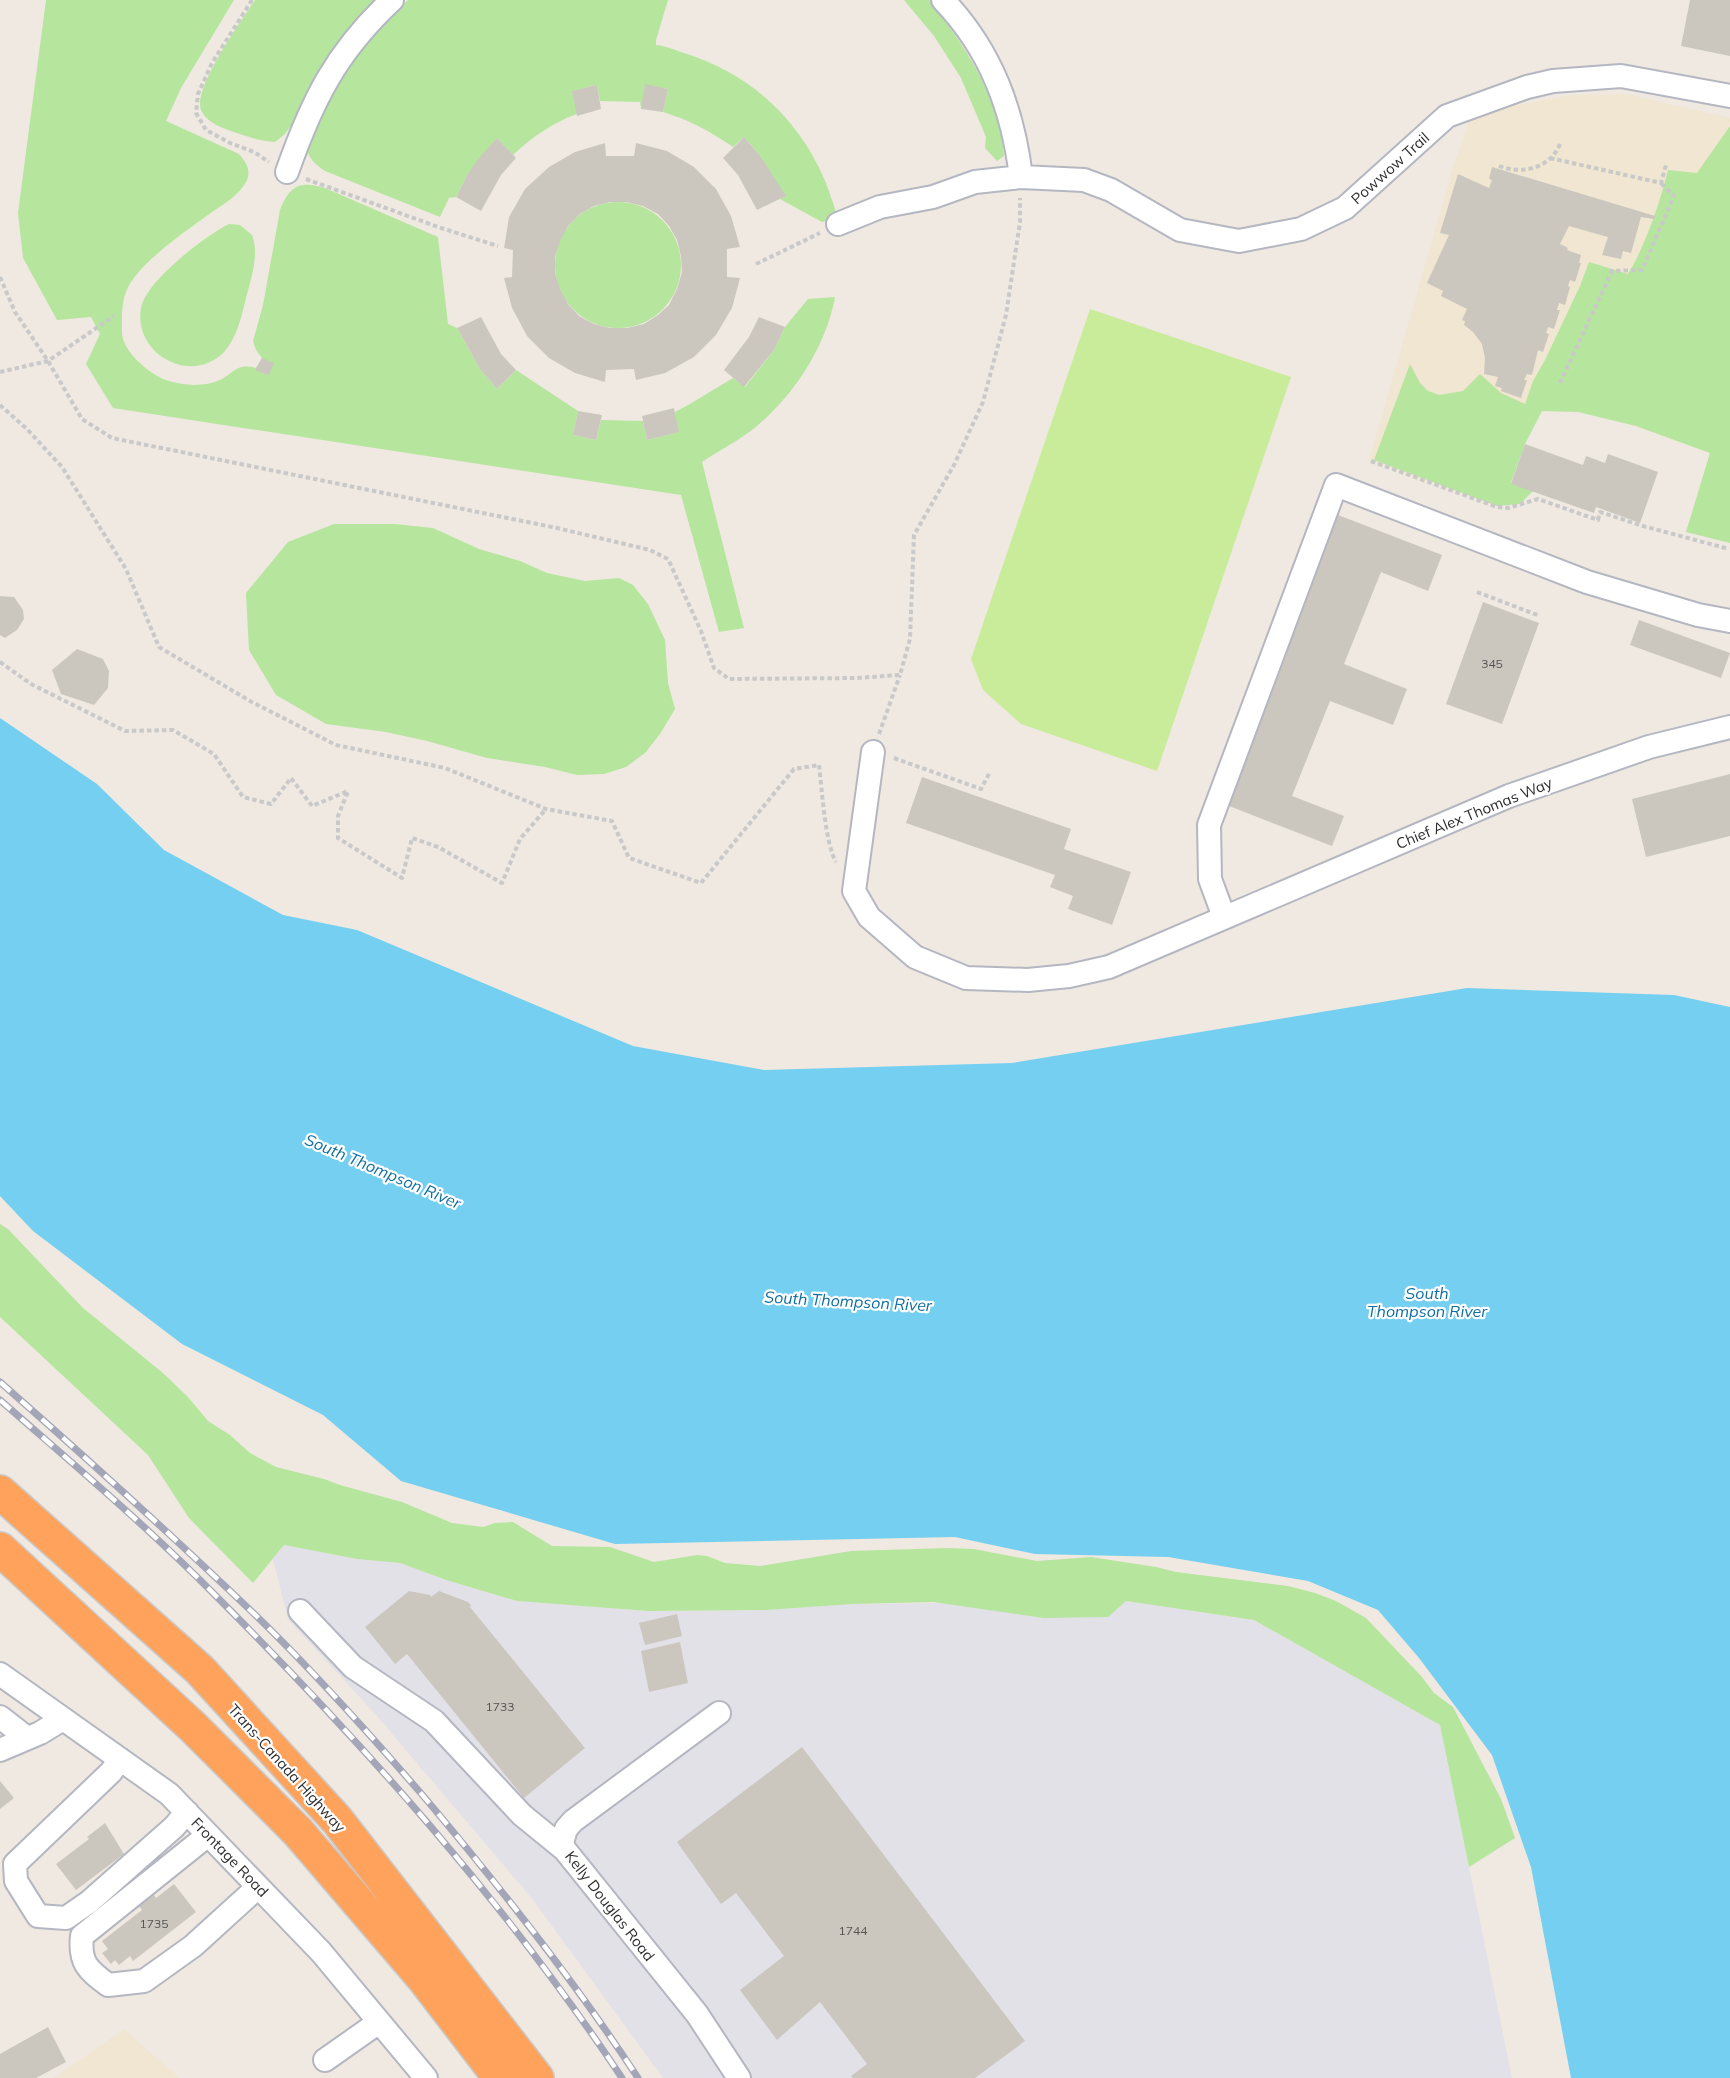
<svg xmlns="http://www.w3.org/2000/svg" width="1730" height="2078" font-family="Mulish,sans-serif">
  <rect width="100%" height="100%" fill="#efe9e1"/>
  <path fill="#e3e1e8" d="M 284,1545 L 357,1559 L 400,1563 L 446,1580 L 517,1601 L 648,1611 L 766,1610 L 853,1604 L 1126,1601 L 1254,1620 L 1440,1725 L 1512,2078 L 663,2078 L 533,1900 L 377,1716 L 288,1619 L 273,1559 Z"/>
  <path fill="#f0e6d1" d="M 1626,94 L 1730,118 L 1730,539 L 1688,525 L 1710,453 L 1553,397 L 1530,407 L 1497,506 L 1369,461 L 1453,167 L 1472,114 L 1570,95 Z
    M 124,2029 L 179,2078 L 54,2078 Z"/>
  <path fill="#b6e59e" d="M 46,0 L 234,0 L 181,88 L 166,121 L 239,154 C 246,162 252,171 246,182 C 239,195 224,204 212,212 C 189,229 135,265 126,292 C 121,305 122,319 122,332 C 122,351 149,374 166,380 C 182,386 205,387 220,380 C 236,372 236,363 256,368 L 262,358 L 256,350 L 253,341 L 263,305 L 280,210 C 289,186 300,180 325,188 L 438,237 L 448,324 L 457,328 L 480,369 L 497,389 L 516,370 L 578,411 L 573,435 L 596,440 L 601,420 L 643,421 L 647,440 L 678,432 L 675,412 L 690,404 L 733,378 L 745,387 L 774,350 L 785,327 L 808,299 L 835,297 C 826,346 795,394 757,426 C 740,440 720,450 702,462 L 744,628 L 719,632 L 681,495 L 113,408 L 86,364 L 100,334 L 91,317 L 57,320 L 23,258 L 18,213 Z
    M 255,0 L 382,0 L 285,134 L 275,142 C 259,141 246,136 231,131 C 220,127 206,122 201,110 C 193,88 242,20 255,0 Z
    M 408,0 L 668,0 L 656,40 L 656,45 C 667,46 677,51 687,54 C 752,75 800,120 826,183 C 830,195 835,206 837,218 L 822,222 L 780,199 L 785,196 L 761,157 L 744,137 L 733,147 C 710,131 689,120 663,112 L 668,89 L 646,85 L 641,109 L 640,102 L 600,101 L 597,85 L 573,91 L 577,114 C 552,123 532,137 513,155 L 497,138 L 467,175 L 456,197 L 449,198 L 440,217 L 325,171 C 316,165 307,158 307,146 C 306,139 312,131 315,125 C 336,76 369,36 408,0 Z
    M 904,0 L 929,0 C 965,46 999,96 1004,156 L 997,161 L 985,148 L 986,137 L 961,78 L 934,36 Z
    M 1730,126 L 1730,543 L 1686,532 L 1710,453 L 1636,426 L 1578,412 L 1542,411 L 1525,444 L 1511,483 L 1533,491 L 1520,504 L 1497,506 L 1374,460 L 1410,364 L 1420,383 L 1428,391 L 1439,395 L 1463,391 L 1480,374 L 1501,393 L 1525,404 L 1533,381 L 1545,360 L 1580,286 L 1589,262 L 1628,274 C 1644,249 1661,200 1668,170 L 1697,173 Z
    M555 265a63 63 0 1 1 126 0a63 63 0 1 1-126 0Z
    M 229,224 L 240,225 L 252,235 C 260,255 250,282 245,302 C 241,319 236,339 224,352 C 191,386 133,354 141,308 C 146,281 205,236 229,224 Z
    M 334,524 L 395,524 L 433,528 L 479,549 L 520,561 L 547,573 L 585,581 L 619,578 L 633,585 L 648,604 L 665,640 L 668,683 L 675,709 L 660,734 L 645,753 L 626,767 L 604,774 L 577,775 L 545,767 L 487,758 L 427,741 L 386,732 L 326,724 L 276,695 L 249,650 L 246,593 L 288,542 Z
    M 0,1224 L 8,1229 L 83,1308 L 163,1373 L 188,1397 L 208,1421 L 230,1435 L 250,1453 L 276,1467 L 324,1479 L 340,1485 L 402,1502 L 452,1523 L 483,1527 L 495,1523 L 513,1522 L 552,1546 L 610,1547 L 654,1562 L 697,1555 L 707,1556 L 725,1563 L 760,1566 L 851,1551 L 948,1548 L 974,1549 L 1037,1561 L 1091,1557 L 1156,1567 L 1176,1572 L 1288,1586 L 1315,1593 L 1336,1601 L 1366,1618 L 1422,1677 L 1434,1693 L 1453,1707 L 1501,1799 L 1515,1838 L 1469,1867 L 1440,1725 L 1254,1620 L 1126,1601 L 1108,1617 L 1044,1618 L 933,1602 L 853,1604 L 766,1610 L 648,1611 L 517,1601 L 446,1580 L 400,1563 L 357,1559 L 284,1545 L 253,1583 L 189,1518 L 148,1455 L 0,1317 Z"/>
  <path fill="#c9ec9a" d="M 1090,309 L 1291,377 L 1157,771 L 1021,724 L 983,690 L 971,659 Z"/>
  <path fill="#75cff0" d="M 0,718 L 97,784 L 164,850 L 283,915 L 357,930 L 633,1046 L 764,1070 L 1012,1063 L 1467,988 L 1674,995 L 1730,1007 L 1730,2078 L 1571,2078 L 1531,1867 L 1492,1755 L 1419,1658 L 1378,1610 L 1308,1581 L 1168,1557 L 1035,1554 L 955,1537 L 615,1544 L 401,1481 L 323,1415 L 182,1344 L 33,1231 L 0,1196 Z"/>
  <path fill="#cbc7bf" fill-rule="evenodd" d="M 1690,0 L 1730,0 L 1730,56 L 1681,46 Z
    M 645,84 L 668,89 L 663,112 L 641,109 Z
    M 597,85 L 601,109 L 577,116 L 572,91 Z
    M 744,137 L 761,157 L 786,196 L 757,210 L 738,175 L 723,158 Z
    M 497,138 L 516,158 L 501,175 L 481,211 L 456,197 L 467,175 L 480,157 Z
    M 605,143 L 606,156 L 634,156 L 636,143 L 667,151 L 694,167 L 716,189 L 731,216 L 740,247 L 727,249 L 727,277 L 740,278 L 732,308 L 716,335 L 694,357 L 665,373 L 636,380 L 634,369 L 606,370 L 605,382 L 575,373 L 549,358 L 527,336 L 512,308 L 504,278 L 512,277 L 513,250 L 504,248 L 509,217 L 525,189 L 549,167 L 575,152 ZM 610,202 L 626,202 L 643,206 L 658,214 L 669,226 L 677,240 L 681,256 L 682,272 L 677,289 L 669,305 L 658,315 L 644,324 L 627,328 L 610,328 L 594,324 L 579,316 L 568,304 L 560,289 L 555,273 L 555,257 L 560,241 L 568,226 L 580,214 L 594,206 Z
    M 1492,167 L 1655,216 L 1654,219 L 1641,217 L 1631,253 L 1623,251 L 1621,259 L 1602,255 L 1608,237 L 1569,226 L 1560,244 L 1568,248 L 1567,250 L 1581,255 L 1579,263 L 1581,263 L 1575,282 L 1570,280 L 1568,286 L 1570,287 L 1565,305 L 1559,303 L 1557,310 L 1560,310 L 1554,329 L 1548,327 L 1546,333 L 1549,334 L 1543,352 L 1538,350 L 1532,375 L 1527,374 L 1524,380 L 1527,380 L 1521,398 L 1501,391 L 1502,388 L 1495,386 L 1498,377 L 1484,374 L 1485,358 L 1482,344 L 1473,332 L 1464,325 L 1465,321 L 1462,320 L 1467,309 L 1441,296 L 1443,291 L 1427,283 L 1449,235 L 1440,233 L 1458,174 L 1489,188 L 1492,180 L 1489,179 Z
    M 481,317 L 501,354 L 516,370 L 497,389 L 480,369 L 457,328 Z
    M 759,317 L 785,327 L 774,350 L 744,387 L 724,370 L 749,337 Z
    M 262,358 L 274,363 L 269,375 L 255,370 Z
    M 674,408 L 679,432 L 647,440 L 642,416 Z
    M 578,411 L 602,415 L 596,440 L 573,435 Z
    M 1525,444 L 1583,465 L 1586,456 L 1605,463 L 1608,454 L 1658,472 L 1640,523 L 1596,507 L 1594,513 L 1511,484 Z
    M 1338,515 L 1442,555 L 1428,591 L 1381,572 L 1344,664 L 1407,689 L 1393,725 L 1330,701 L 1292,796 L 1344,816 L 1332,846 L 1224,804 Z
    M 0,596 L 14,597 L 23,610 L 24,619 L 17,630 L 5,638 L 0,635 Z
    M 1483,602 L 1539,623 L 1502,724 L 1446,704 Z
    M 1639,620 L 1730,653 L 1721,678 L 1630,645 Z
    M 77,649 L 103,659 L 109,671 L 108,688 L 94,705 L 61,694 L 52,670 Z
    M 1730,774 L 1730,836 L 1646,857 L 1632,799 Z
    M 922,777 L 1071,829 L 1064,849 L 1131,872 L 1112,925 L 1068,909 L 1073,896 L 1050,887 L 1055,875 L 906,823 Z
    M 409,1591 L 430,1595 L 431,1597 L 439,1591 L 468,1602 L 471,1605 L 470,1607 L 585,1748 L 524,1798 L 407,1654 L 395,1664 L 365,1627 Z
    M 677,1614 L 682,1636 L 645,1645 L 639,1623 Z
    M 680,1642 L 688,1683 L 649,1692 L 641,1651 Z
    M 802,1747 L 1025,2041 L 975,2078 L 853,2078 L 851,2076 L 867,2064 L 820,2002 L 777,2040 L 740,1990 L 784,1956 L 736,1893 L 721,1904 L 677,1842 Z
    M 0,1781 L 14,1798 L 0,1809 Z
    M 105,1823 L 124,1854 L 76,1890 L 56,1864 L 89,1839 L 87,1837 Z
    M 174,1884 L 196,1912 L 133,1961 L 130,1956 L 119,1965 L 115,1960 L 111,1964 L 102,1953 L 108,1949 L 102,1941 L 142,1910 L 139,1906 L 154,1895 L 156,1898 Z
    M 48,2027 L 66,2062 L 36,2078 L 0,2078 L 0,2054 Z"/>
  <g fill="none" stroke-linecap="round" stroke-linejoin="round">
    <defs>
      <path id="minor" d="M 943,0 C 991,50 1013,110 1021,177
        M 287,172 C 312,101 336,52 392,0
        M 838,224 L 880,207 L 933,197 L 975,182 L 1021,177 L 1084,180 L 1111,190 L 1180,230 L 1239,241 L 1301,229 L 1345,208 L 1447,116 L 1527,87 L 1553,81 L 1621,76 L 1730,96
        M 873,752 L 854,891 L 869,917 L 915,957 L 966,978 L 1028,980 L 1069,976 L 1109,967 L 1509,796 L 1649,747 L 1730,727
        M 1224,917 L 1210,879 L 1209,825 L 1336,485 L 1587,582 L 1698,615 L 1730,621
        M 300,1611 L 353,1667 L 434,1721 L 522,1815 L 565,1850
        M 0,1674 L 169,1794 L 321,1952 L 426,2078
        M 719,1713 L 573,1821 L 566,1829 L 562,1843 L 565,1850 L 697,2014 L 739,2078
        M 0,1717 L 27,1738
        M 0,1750 L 40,1733 L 63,1719
        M 120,1759 L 111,1772 L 15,1864 L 16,1881 L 38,1916 L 66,1918 L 89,1902 L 174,1827 L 187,1812
        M 208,1835 L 82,1936 C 79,1963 88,1970 108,1985 L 144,1981 L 193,1946 L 258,1887
        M 325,2060 L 379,2022"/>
      <path id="highway" d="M 0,1492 L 200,1670 L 337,1820 L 537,2078
        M 0,1549 L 193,1727 L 298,1832 L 424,1979 L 500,2078"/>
    </defs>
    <use href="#minor" stroke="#b4b7c1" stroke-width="26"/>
    <use href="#highway" stroke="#c9c9c9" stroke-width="36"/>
    <path stroke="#c9c9c9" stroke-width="4" stroke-dasharray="4.5 3" stroke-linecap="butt" d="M 252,0 L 212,63 L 198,94 L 196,113 L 206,130 L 230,143 L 254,152 L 269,162
      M 1550,158 L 1661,183 L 1666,165
      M 1499,166 C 1523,175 1550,168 1560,144
      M 306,179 L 441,228 L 498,246
      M 756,264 L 820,233
      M 0,277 L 15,312 L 48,361 L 82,419 L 112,438 L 557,528 L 650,550 L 668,559 L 701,631 L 714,668 L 729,679 L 856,678 L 900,675 L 910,639 L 914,535 L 954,465 L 983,402 L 1006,315 L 1020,222 L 1020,198
      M 0,372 L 48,361 L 114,316
      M 1560,383 L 1612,271 L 1642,270 L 1674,196 L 1661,183
      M 0,405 L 27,429 L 62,467 L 126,569 L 159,647 L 250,701 L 336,745 L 445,768 L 546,809 L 612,821 L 629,858 L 701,883 L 794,769 L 819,765 C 822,789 825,843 836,862
      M 1371,461 L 1497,507 L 1508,508 L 1538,499 L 1598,520 L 1600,512 L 1643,526 L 1729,549
      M 1477,592 L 1540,616
      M 0,662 L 31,684 L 125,731 L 173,730 L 214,754 L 243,797 L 271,804 L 291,778 L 312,806 L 348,791 L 338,816 L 338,838 L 402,878 L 412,838 L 438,847 L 502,883 L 520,839 L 546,809
      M 879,734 L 900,675
      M 894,758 L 981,789 L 990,772"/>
    <use href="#minor" stroke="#fff" stroke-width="22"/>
    <use href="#highway" stroke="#ffa35c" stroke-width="33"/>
    <defs>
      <path id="rail" d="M 0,1382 C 83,1455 166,1530 246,1606 C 309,1666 368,1732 425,1798 C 500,1887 574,1980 638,2078
        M 0,1400 C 73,1464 148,1527 216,1596 C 365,1745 505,1902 622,2078"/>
    </defs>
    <use href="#rail" stroke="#a3a6b8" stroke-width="7"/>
    <use href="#rail" stroke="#fff" stroke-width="4.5" stroke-dasharray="14" stroke-linecap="butt"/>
  </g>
  <g text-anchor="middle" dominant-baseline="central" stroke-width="4.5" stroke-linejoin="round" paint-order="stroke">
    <g font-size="12" fill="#555452">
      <text x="1492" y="663">345</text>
      <text x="500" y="1706">1733</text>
      <text x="154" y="1923">1735</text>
      <text x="853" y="1930">1744</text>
    </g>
    <g font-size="15" fill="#2e2e2e" stroke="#fff">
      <text transform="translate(1390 168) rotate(-42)">Powwow Trail</text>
      <text transform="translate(1474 813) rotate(-22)">Chief Alex Thomas Way</text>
      <text transform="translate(287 1768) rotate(48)">Trans-Canada Highway</text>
      <text transform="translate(230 1857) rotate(46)">Frontage Road</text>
      <text transform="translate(610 1906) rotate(52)">Kelly Douglas Road</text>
    </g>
    <g font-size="16" font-style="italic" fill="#0d6fa3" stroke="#fff">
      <text transform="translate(383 1171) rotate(23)">South Thompson River</text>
      <text x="1427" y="1293">South<tspan x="1427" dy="18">Thompson River</tspan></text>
      <text transform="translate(848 1301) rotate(3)">South Thompson River</text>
    </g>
  </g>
</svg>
